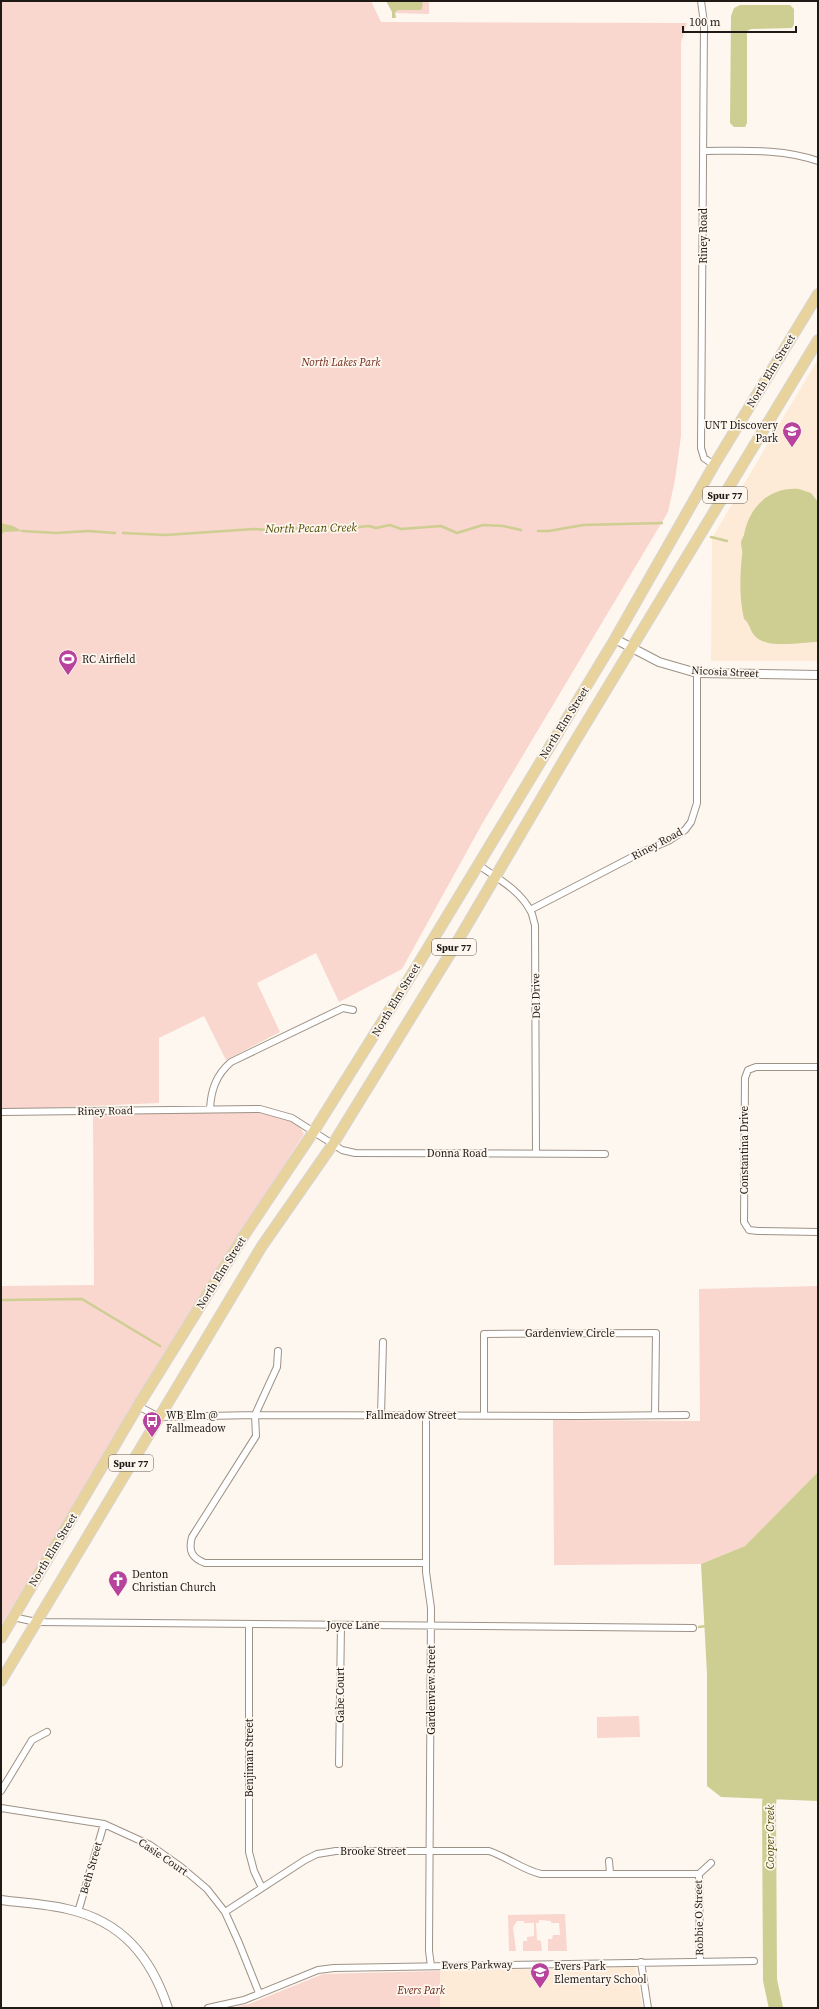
<svg xmlns="http://www.w3.org/2000/svg" width="819" height="2009" font-family="'Source Serif 4',serif">
  <rect width="100%" height="100%" fill="#fef7ef"/>
  <path fill="#fdebd7" d="M 818,359 L 818,661 L 711,661 L 712,538 Z
    M 635,1967 L 643,2008 L 440,2008 L 440,1971 Z"/>
  <path fill="#f9d6ce" d="M 1,1 L 371,1 L 381,22 L 687,23 L 681,42 L 681,436 L 675,480 L 668,512 L 482,824 L 402,969 L 339,1002 L 316,953 L 257,983 L 280,1032 L 226,1060 L 204,1016 L 159,1038 L 159,1103 L 1,1110 Z
    M 423,1 L 429,1 L 429,14 L 394,13 L 399,10 L 418,10 L 423,4 Z
    M 253,1112 C 271,1114 296,1115 304,1134 L 212,1278 L 1,1626 L 1,1286 L 94,1285 L 93,1114 Z
    M 818,1286 L 818,1472 L 745,1546 L 701,1564 L 554,1565 L 553,1420 L 700,1421 L 699,1289 Z
    M 639,1716 L 640,1737 L 597,1738 L 597,1717 Z
    M 565,1914 L 567,1951 L 548,1951 L 548,1939 L 552,1939 L 553,1935 L 560,1935 L 559,1923 L 551,1923 L 551,1921 L 539,1920 L 539,1923 L 536,1923 L 537,1940 L 541,1941 L 542,1951 L 523,1951 L 523,1941 L 527,1941 L 527,1937 L 534,1936 L 534,1923 L 524,1923 L 524,1921 L 517,1921 L 513,1927 L 516,1951 L 509,1951 L 508,1915 Z
    M 440,1971 L 440,2008 L 231,2008 L 249,2004 L 323,1974 Z"/>
  <path fill="#cecd92" d="M 386,1 L 423,1 L 422,9 L 420,10 L 399,10 L 395,12 L 396,18 L 392,18 L 392,12 Z
    M 740,5 L 790,5 L 794,9 L 794,24 L 792,28 L 751,29 L 747,31 L 747,123 L 745,127 L 734,127 L 730,123 L 731,16 L 734,8 Z
    M 799,489 L 811,493 L 818,502 L 818,642 C 802,642 768,649 756,637 C 750,632 750,623 744,619 C 739,597 740,577 742,555 C 743,551 741,547 741,543 C 741,541 743,537 744,535 C 749,507 769,487 799,489 Z
    M 1,523 L 13,526 L 22,531 L 4,532 L 1,535 Z
    M 818,1472 L 818,1801 L 721,1797 L 707,1786 L 707,1674 L 701,1564 L 745,1546 Z"/>
  <g fill="none" stroke-linecap="round" stroke-linejoin="round">
    <path stroke="#cecd92" stroke-width="2.5" d="M 22,531 L 56,533 L 88,531 L 115,533
      M 538,531 L 549,531 L 583,525 L 662,523
      M 123,533 L 166,535 L 254,529 L 283,531 L 299,528 L 341,526 L 347,528 L 369,526 L 376,528 L 390,525 L 401,529 L 441,526 L 457,533 L 483,525 L 503,526 L 521,530
      M 711,537 L 727,541
      M 2,1300 L 82,1299 L 160,1346
      M 699,1627 L 706,1626"/>
    <path stroke="#cecd92" stroke-width="14" d="M 771,1782 L 769,1805 L 770,1980 L 776,2008"/>
    <defs>
      <path id="minor" d="M 701,1 L 704,23 L 701,448 L 704,458 L 714,465
        M 703,151 C 742,151 781,148 818,161
        M 477,864 C 495,877 519,889 530,910 C 533,914 533,920 535,925 L 536,1153
        M 530,910 L 636,855 L 670,840 L 685,830 L 691,822 L 697,803 L 697,673
        M 818,1067 L 756,1067 L 748,1070 L 745,1078 L 744,1222 L 749,1230 L 758,1231 L 818,1232
        M 210,1109 C 211,1090 216,1075 231,1062 L 343,1008 L 353,1010
        M 1,1112 L 260,1109 L 292,1118 L 342,1150 L 355,1153 L 605,1154
        M 278,1351 L 277,1367 L 255,1415 L 256,1436 L 192,1537 C 188,1551 192,1558 205,1563 L 426,1563
        M 138,1406 L 159,1417 L 255,1415 L 582,1416 L 686,1415
        M 381,1415 L 383,1342
        M 426,1415 L 426,1572 L 431,1608 L 429,1951 L 431,1966
        M 484,1415 L 484,1334 L 656,1333 L 655,1415
        M 13,1617 L 36,1622 L 693,1628
        M 249,1625 L 249,1852 L 254,1871 L 262,1888
        M 339,1764 L 341,1625
        M 1,1791 L 32,1740 L 47,1732
        M 1,1808 L 104,1824 L 150,1845 L 181,1867 L 207,1889 L 225,1912 L 239,1943 L 259,1993
        M 609,1861 L 610,1873
        M 699,1874 L 700,1962
        M 78,1912 L 104,1824
        M 225,1912 L 305,1860 L 317,1854 L 336,1851 L 489,1851 C 507,1857 523,1870 541,1874 L 699,1874 L 711,1863
        M 641,1962 L 648,2008
        M 208,2008 L 244,2000 L 318,1970 L 334,1968 L 754,1961"/>
      <path id="tertiary" d="M 615,639 L 659,662 L 697,673 L 818,675
        M 1,1900 C 23,1903 46,1904 67,1909 C 122,1921 151,1957 168,2008"/>
      <path id="primary" d="M 1,1638 L 138,1406 L 245,1234 L 314,1131 L 417,966 L 615,639 L 714,465 L 818,294
        M 1,1681 L 262,1246 L 333,1144 L 453,949 L 571,748 L 818,340"/>
    </defs>
    <use href="#minor" stroke="#9d9286" stroke-width="8"/>
    <use href="#tertiary" stroke="#9d9286" stroke-width="10"/>
    <use href="#primary" stroke="#d7d6d5" stroke-width="12"/>
    <use href="#minor" stroke="#fff" stroke-width="6"/>
    <use href="#tertiary" stroke="#fff" stroke-width="8"/>
    <use href="#primary" stroke="#e8d39c" stroke-width="10"/>
  </g>
  <defs>
    <symbol id="university-pin" viewBox="-11 -11 22 30"><path d="M0 17L-7.5 6A9.5 9.5 0 1 1 7.5 6Z" fill="#b7439c" stroke="#fef7ef"/><path d="M0-5L7-2L0 1L-7-2ZM-4 1L0 2.5L4 1V4Q0 6-4 4Z" fill="#fff"/></symbol>
    <symbol id="stadium-pin" viewBox="-11 -11 22 30"><path d="M0 17L-7.5 6A9.5 9.5 0 1 1 7.5 6Z" fill="#b7439c" stroke="#fef7ef"/><path d="M0-5a6.5 5 0 1 0 0 10a6.5 5 0 1 0 0-10ZM-3.5-1.8h7v3.6h-7Z" fill="#fff"/></symbol>
    <symbol id="bus-pin" viewBox="-11 -11 22 30"><path d="M0 17L-7.5 6A9.5 9.5 0 1 1 7.5 6Z" fill="#b7439c" stroke="#fef7ef"/><path d="M-5-6H5V4H4V6H2V4H-2V6H-4V4H-5ZM-3.5-4V0h7V-4ZM-3.5 1.2v1.5H-2V1.2ZM2 1.2v1.5H3.5V1.2Z" fill="#fff"/></symbol>
    <symbol id="church-pin" viewBox="-11 -11 22 30"><path d="M0 17L-7.5 6A9.5 9.5 0 1 1 7.5 6Z" fill="#b7439c" stroke="#fef7ef"/><path d="M-1.2-6h2.4v3.5h3.3v2.4h-3.3V6h-2.4V-.1h-3.3v-2.4h3.3Z" fill="#fff"/></symbol>
    <symbol id="school-pin" viewBox="-11 -11 22 30"><path d="M0 17L-7.5 6A9.5 9.5 0 1 1 7.5 6Z" fill="#b7439c" stroke="#fef7ef"/><path d="M0-5L7-2L0 1L-7-2ZM-4 1L0 2.5L4 1V4Q0 6-4 4Z" fill="#fff"/></symbol>
  </defs>
  <g fill-rule="evenodd">
    <use href="#university-pin" x="781" y="420" width="22" height="30"/>
    <use href="#stadium-pin" x="57" y="648" width="22" height="30"/>
    <use href="#bus-pin" x="141" y="1410" width="22" height="30"/>
    <use href="#church-pin" x="107" y="1569" width="22" height="30"/>
    <use href="#school-pin" x="529" y="1961" width="22" height="30"/>
  </g>
  <g text-anchor="middle" dominant-baseline="central" stroke-width="3.5" stroke-linejoin="round" paint-order="stroke">
    <g fill="#fef7ef" stroke="#625c57" stroke-width="1">
      <rect x="703" y="487" width="44" height="16" rx="3"/>
      <rect x="432" y="939" width="44" height="16" rx="3"/>
      <rect x="109" y="1455" width="44" height="16" rx="3"/>
    </g>
    <g font-size="10" font-weight="bold" fill="#1f1a16">
      <text x="725" y="495">Spur 77</text>
      <text x="454" y="947">Spur 77</text>
      <text x="131" y="1463">Spur 77</text>
    </g>
    <g font-size="11" fill="#1f1a16" stroke="#fef7ef">
      <text transform="translate(703 236) rotate(-90)">Riney Road</text>
      <text transform="translate(771 371) rotate(-59)">North Elm Street</text>
      <text transform="translate(725 672) rotate(3)">Nicosia Street</text>
      <text transform="translate(564 723) rotate(-58)">North Elm Street</text>
      <text transform="translate(657 844) rotate(-28)">Riney Road</text>
      <text transform="translate(536 996) rotate(-91)">Del Drive</text>
      <text transform="translate(396 1000) rotate(-59)">North Elm Street</text>
      <text transform="translate(105 1111) rotate(-1)">Riney Road</text>
      <text transform="translate(744 1150) rotate(-90)">Constantina Drive</text>
      <text x="457" y="1153">Donna Road</text>
      <text transform="translate(221 1273) rotate(-58)">North Elm Street</text>
      <text x="570" y="1333">Gardenview Circle</text>
      <text x="411" y="1415">Fallmeadow Street</text>
      <text transform="translate(53 1550) rotate(-59)">North Elm Street</text>
      <text x="353" y="1625">Joyce Lane</text>
      <text transform="translate(431 1690) rotate(-90)">Gardenview Street</text>
      <text transform="translate(340 1695) rotate(-90)">Gabe Court</text>
      <text transform="translate(249 1758) rotate(-90)">Benjiman Street</text>
      <text x="373" y="1851">Brooke Street</text>
      <text transform="translate(163 1857) rotate(34)">Casie Court</text>
      <text transform="translate(91 1868) rotate(-74)">Beth Street</text>
      <text transform="translate(699 1918) rotate(-91)">Robbie O Street</text>
      <text transform="translate(477 1965) rotate(-1)">Evers Parkway</text>
    </g>
    <g font-size="11" font-style="italic" fill="#681f10" stroke="#fef7ef">
      <text x="341" y="362">North Lakes Park</text>
      <text x="421" y="1990">Evers Park</text>
    </g>
    <g font-size="11" fill="#1f1a16" stroke="#fef7ef" text-anchor="start">
      <text x="778" y="425" text-anchor="end">UNT Discovery<tspan x="778" dy="13">Park</tspan></text>
      <text x="82" y="659">RC Airfield</text>
      <text x="166" y="1415">WB Elm @<tspan x="166" dy="13">Fallmeadow</tspan></text>
      <text x="132" y="1574">Denton<tspan x="132" dy="13">Christian Church</tspan></text>
      <text x="554" y="1966">Evers Park<tspan x="554" dy="13">Elementary School</tspan></text>
    </g>
    <g font-size="12" font-style="italic" fill="#4f4b01" stroke="#fef7ef">
      <text transform="translate(311 528) rotate(-1)">North Pecan Creek</text>
      <text transform="translate(770 1837) rotate(-90)">Cooper Creek</text>
    </g>
  </g>
  <rect width="819" height="2009" fill="none" stroke="#1f1a16" stroke-width="4"/>
  <path d="M683 26v6h113v-6" fill="none" stroke="#1f1a16" stroke-width="2"/>
  <text x="689" y="26" font-size="12" fill="#1f1a16" stroke="#fef7ef" stroke-width="3" paint-order="stroke">100 m</text>
</svg>
